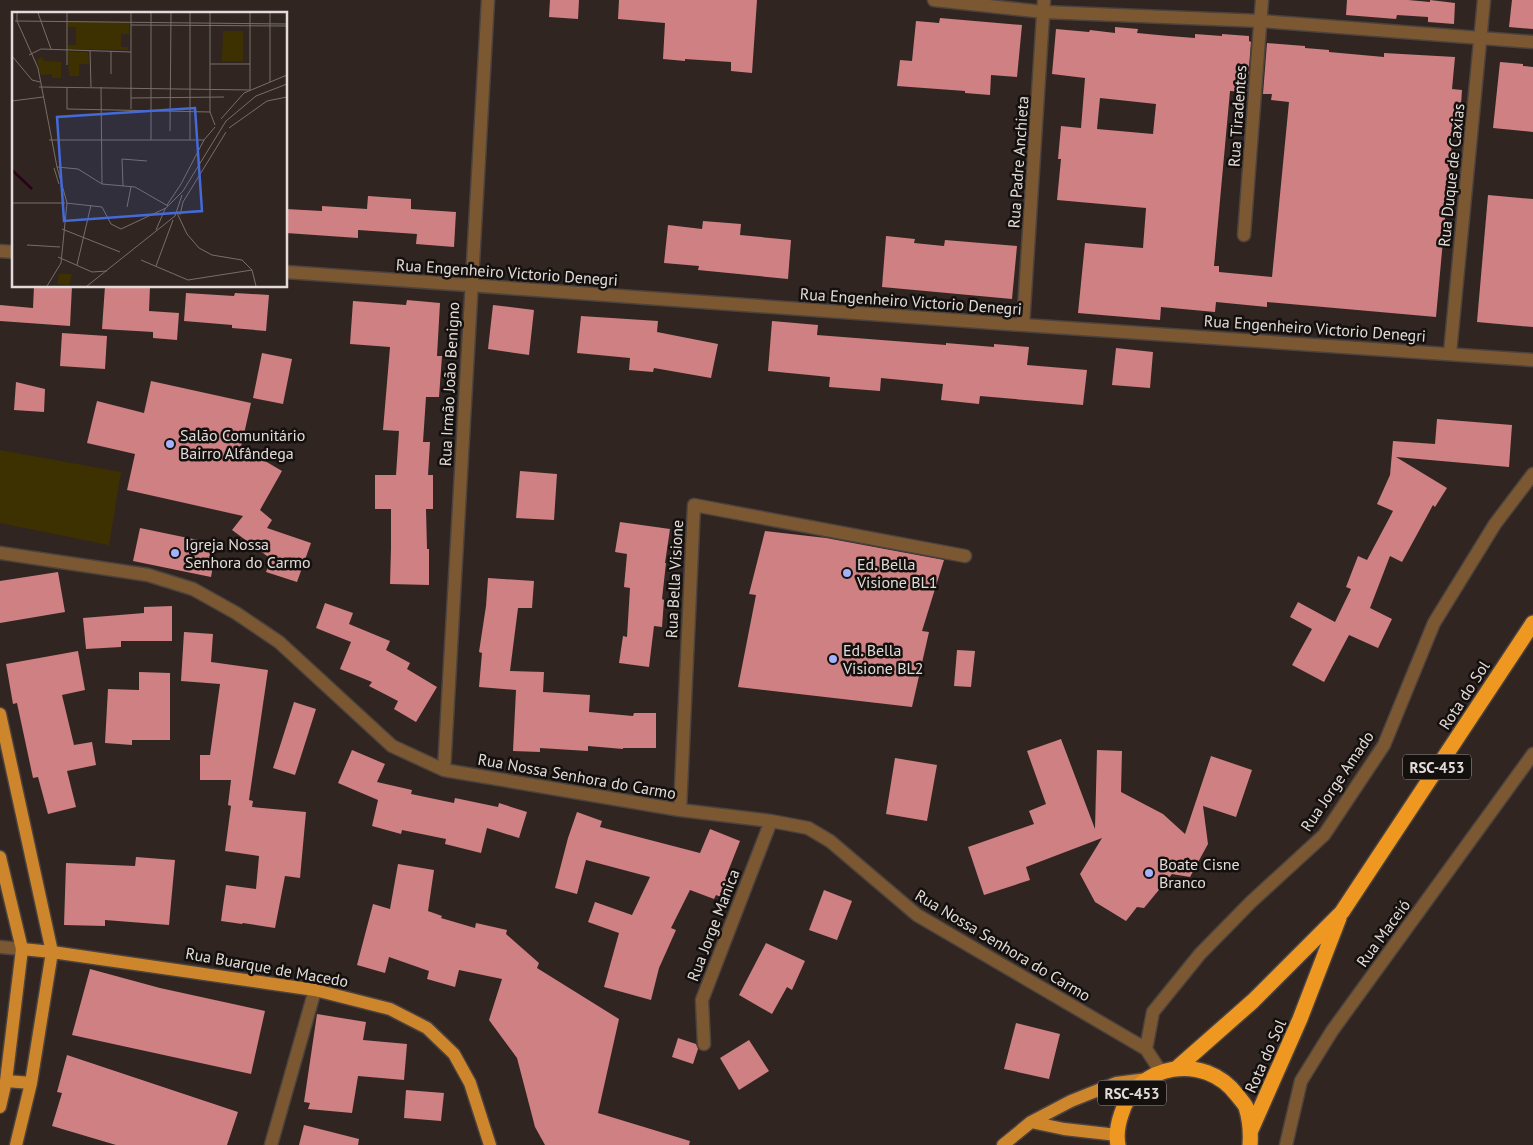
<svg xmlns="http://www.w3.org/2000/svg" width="1533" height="1145" font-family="'PT Sans',sans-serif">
  <rect width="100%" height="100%" fill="#302521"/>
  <path fill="#3e3101" d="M 0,450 L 121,472 L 109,545 L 0,523 Z"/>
  <path fill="#ce8083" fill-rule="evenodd" d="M 550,0 L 579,0 L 578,19 L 549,17 Z
    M 619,0 L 757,0 L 752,73 L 731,71 L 731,62 L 685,59 L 685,61 L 663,59 L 665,23 L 618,19 Z
    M 1347,0 L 1408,0 L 1430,2 L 1430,0 L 1455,3 L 1454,24 L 1428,22 L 1428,17 L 1397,15 L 1396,19 L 1346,15 Z
    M 1512,0 L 1533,0 L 1533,29 L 1509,27 Z
    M 940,18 L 1022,25 L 1017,77 L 991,75 L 990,95 L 965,93 L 965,91 L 897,86 L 900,60 L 912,61 L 916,21 L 939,23 Z
    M 1115,27 L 1138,29 L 1137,33 L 1169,36 L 1195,38 L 1195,34 L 1222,36 L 1222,34 L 1249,36 L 1249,41 L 1251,42 L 1247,92 L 1230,91 L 1214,266 L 1219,266 L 1219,272 L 1272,277 L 1289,102 L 1271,100 L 1272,94 L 1263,94 L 1267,43 L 1305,46 L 1305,48 L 1329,50 L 1329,52 L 1384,57 L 1384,53 L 1455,57 L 1452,89 L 1462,90 L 1460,120 L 1454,120 L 1436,317 L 1267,302 L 1267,307 L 1216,302 L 1215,312 L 1161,307 L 1160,320 L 1078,313 L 1085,243 L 1143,248 L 1146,208 L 1057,200 L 1061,159 L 1058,159 L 1061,126 L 1081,128 L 1085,78 L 1052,74 L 1056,29 L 1089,32 L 1090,30 L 1115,33 ZM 1100,98 L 1156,104 L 1153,134 L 1097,129 Z
    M 1500,62 L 1523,64 L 1523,66 L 1533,67 L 1533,132 L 1493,128 Z
    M 1488,195 L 1533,199 L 1533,327 L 1477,322 Z
    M 368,196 L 411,199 L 411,209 L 456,212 L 454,247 L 416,244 L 417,234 L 358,230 L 358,238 L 286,233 L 286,209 L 322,211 L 322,206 L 367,209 Z
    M 703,221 L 741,224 L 740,235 L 791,240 L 788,279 L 698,270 L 699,266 L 664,263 L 668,225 L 702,229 Z
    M 886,236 L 915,239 L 914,243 L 944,246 L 945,240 L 1017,246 L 1012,299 L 882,287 Z
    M 34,286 L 72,286 L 70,326 L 0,321 L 0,305 L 33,308 Z
    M 105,286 L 150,286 L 149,311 L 179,313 L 177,340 L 153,338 L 153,332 L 102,329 Z
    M 186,293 L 234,296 L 235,293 L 269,295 L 266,331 L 232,328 L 232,325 L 184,321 Z
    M 407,300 L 440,303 L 437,356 L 442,356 L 439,397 L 426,397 L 423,442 L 430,442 L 428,475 L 433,475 L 433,509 L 426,509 L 427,549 L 429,549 L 429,585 L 390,584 L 391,548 L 391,509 L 375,509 L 375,475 L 396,475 L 399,431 L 383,430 L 390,347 L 350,344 L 353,301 L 406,305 Z
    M 493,305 L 534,310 L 529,355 L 488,349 Z
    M 581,316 L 658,321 L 657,332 L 718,344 L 711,378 L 654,368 L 653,372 L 629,370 L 630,358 L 577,353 Z
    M 772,321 L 818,325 L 817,335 L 946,345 L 946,343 L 994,347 L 994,344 L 1029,347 L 1027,365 L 1087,370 L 1083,405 L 980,396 L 979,404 L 941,400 L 943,384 L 881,378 L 880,391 L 829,387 L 830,377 L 768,371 Z
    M 62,333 L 107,336 L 105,369 L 60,366 Z
    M 1116,348 L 1153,352 L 1150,388 L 1112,385 Z
    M 262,353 L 292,359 L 283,404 L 253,398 Z
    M 151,381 L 251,403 L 241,447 L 282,471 L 260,510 L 272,520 L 267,528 L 311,543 L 297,582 L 266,572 L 271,559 L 232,530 L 243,516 L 127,490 L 135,454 L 87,443 L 97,401 L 144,413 Z
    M 16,382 L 45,389 L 44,412 L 14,410 Z
    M 1437,419 L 1512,425 L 1509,467 L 1396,457 L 1447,488 L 1435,507 L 1433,505 L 1402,562 L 1390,556 L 1370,608 L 1392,619 L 1378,648 L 1349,635 L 1324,682 L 1292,665 L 1312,629 L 1290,617 L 1298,602 L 1335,622 L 1351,589 L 1346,587 L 1358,556 L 1367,560 L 1393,511 L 1377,504 L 1390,475 L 1393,441 L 1435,444 Z
    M 520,471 L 557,474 L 554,520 L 516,518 Z
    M 620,522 L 670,529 L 665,563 L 666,563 L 662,599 L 664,600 L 662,627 L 654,626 L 649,667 L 619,663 L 623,636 L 627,637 L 630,588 L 624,587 L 627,554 L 615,552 Z
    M 140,528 L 217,544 L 211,577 L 133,561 Z
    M 765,531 L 826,538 L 944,560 L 922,631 L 929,632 L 912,707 L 738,687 L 756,595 L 749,594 Z
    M 58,572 L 65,612 L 0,623 L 0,581 Z
    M 488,578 L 534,581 L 532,608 L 518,608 L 510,671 L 544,672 L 543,692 L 590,695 L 589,712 L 633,716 L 634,713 L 656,713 L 656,748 L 623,748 L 623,749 L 588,746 L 588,751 L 540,748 L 540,752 L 513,751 L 516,690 L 479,687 L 482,653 L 479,652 L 486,606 Z
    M 325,603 L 353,613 L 349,624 L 390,641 L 386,650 L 410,663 L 407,669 L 437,687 L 416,722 L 394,709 L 398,701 L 369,686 L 372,682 L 340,669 L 351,642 L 316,628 Z
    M 172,606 L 172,641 L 121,641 L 121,647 L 86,649 L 83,618 L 144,613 L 144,607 Z
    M 184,632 L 213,634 L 211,662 L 268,670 L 249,800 L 253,801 L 252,807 L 306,812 L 300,878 L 285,876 L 275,928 L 243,923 L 242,924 L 221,921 L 226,885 L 256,889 L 259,856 L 225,851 L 231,806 L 228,805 L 231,780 L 200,780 L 200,755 L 210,755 L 220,684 L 181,681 Z
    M 957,650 L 975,651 L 971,687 L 954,686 Z
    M 78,651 L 85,690 L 62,695 L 74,745 L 92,742 L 96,765 L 67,771 L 76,807 L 48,814 L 38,777 L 33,778 L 17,703 L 13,704 L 6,664 Z
    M 139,672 L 170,673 L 170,740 L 132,740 L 132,745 L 105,743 L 108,689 L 139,690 Z
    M 294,702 L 316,709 L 295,775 L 273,768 Z
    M 1061,739 L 1095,829 L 1097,750 L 1122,751 L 1121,792 L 1163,814 L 1185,834 L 1211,756 L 1252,770 L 1236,817 L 1203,806 L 1208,844 L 1190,877 L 1172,874 L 1144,908 L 1137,907 L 1126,921 L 1095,902 L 1080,874 L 1102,838 L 1026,867 L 1030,880 L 984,895 L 968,847 L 1034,824 L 1029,811 L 1046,804 L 1027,751 Z
    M 352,750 L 385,764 L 377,782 L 412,790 L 411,794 L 454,803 L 455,798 L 498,807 L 499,803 L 527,812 L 519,838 L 487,828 L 481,853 L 445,844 L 446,839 L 402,830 L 401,834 L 372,826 L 378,800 L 338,783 Z
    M 895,758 L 937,765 L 927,821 L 886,814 Z
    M 577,812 L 602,821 L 600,827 L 700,853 L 710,829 L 740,841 L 725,879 L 733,882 L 726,899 L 716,895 L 714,899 L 690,890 L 671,928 L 676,930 L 659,968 L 651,1000 L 604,987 L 619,933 L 588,922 L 595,902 L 632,915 L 650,877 L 586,860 L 577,894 L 555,888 L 568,838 Z
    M 136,857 L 175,860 L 169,925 L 105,920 L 105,926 L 64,925 L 66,863 L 135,866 Z
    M 398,864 L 434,870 L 428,911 L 442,916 L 441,918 L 475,928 L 476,923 L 507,930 L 506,934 L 539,963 L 537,968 L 619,1019 L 598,1113 L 690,1141 L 689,1145 L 545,1145 L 535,1127 L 517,1058 L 489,1020 L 502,979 L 459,970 L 455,987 L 427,979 L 429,971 L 389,957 L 385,973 L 357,965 L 373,904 L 390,909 Z
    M 824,890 L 852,901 L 837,940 L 809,930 Z
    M 766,943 L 805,961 L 792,990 L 787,987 L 772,1014 L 739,995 Z
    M 90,969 L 160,988 L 265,1011 L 251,1074 L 72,1035 Z
    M 317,1014 L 366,1022 L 363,1040 L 407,1044 L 404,1080 L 358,1076 L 352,1113 L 308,1109 L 310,1103 L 304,1102 Z
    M 1016,1023 L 1060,1034 L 1049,1079 L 1004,1069 Z
    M 678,1038 L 696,1044 L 698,1049 L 693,1064 L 672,1057 Z
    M 749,1040 L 769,1071 L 739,1090 L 720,1058 Z
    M 67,1055 L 238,1112 L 227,1145 L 116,1145 L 52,1126 L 62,1093 L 57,1092 Z
    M 406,1090 L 444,1093 L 441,1121 L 404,1118 Z
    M 304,1125 L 359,1139 L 358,1145 L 299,1145 Z"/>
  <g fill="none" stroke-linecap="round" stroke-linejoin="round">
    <defs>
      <path id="minor" d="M 934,0 L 1044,12 L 1261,21 L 1533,42
        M 1244,235 L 1262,0
        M 0,251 L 14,252
        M 286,272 L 1023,325 L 1533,360
        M 1023,325 L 1044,0
        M 1450,353 L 1484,0
        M 0,553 L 148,575 L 193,589 L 236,613 L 279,642 L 392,746 L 444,770 L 680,810 L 771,821 L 808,828 L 830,841 L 917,915 L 1146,1049 L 1161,1072
        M 444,770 L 488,0
        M 680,810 L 694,505 L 965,556
        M 0,947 L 22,949
        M 704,1044 L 702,1000 L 771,821
        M 1146,1049 L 1153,1012 L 1200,954 L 1251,902 L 1324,835 L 1384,745 L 1434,623 L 1495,524 L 1533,474
        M 271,1145 L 315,990
        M 1286,1145 L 1301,1081 L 1332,1031 L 1533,754"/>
      <path id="major" d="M 0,714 L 52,952 L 31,1083 L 16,1145
        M 0,857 L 22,949 L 6,1081 L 0,1107
        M 22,949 L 52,952 L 315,990 L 390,1009 L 427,1028 L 454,1054 L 470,1083 L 490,1145
        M 6,1081 L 31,1083
        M 1031,1122 L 1064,1129 L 1117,1135
        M 1003,1145 L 1031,1122 L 1071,1101 L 1116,1083 L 1147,1079"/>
      <path id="highway" d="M 1177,1068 L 1253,1001 L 1342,912 L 1533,623
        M 1251,1130 L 1300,1019 L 1339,918
        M 1118,1145 C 1116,1135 1118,1124 1121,1115 C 1136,1063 1205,1052 1237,1095 C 1240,1099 1244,1103 1246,1107 C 1250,1120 1251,1132 1250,1145"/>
    </defs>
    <use href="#minor" stroke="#4c423e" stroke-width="15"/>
    <use href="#major" stroke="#4c423e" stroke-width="15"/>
    <use href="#highway" stroke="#4c423e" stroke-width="18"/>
    <use href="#minor" stroke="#7b5832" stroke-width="12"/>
    <use href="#major" stroke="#ce862c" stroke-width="12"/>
    <use href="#highway" stroke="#ee9822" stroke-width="15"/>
  </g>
  <g fill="#a4b2fc" stroke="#14100e" stroke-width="2">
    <circle cx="170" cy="444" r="5"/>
    <circle cx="175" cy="553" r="5"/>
    <circle cx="847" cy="573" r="5"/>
    <circle cx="833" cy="659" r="5"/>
    <circle cx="1149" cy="873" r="5"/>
  </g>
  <g text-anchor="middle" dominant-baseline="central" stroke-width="5" stroke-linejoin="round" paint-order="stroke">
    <g fill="#14100e" stroke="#a49e9c" stroke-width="1">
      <rect x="1403" y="754.5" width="68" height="25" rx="4"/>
      <rect x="1098" y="1080.5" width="68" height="25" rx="4"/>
    </g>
    <g font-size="15" font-weight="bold" fill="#e2dbd9">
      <text x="1437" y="767">RSC-453</text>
      <text x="1132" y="1093">RSC-453</text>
    </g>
    <g font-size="16" fill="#e2dbd9" stroke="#14100e">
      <text transform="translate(1237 116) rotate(-86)">Rua Tiradentes</text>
      <text transform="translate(1018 162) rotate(-86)">Rua Padre Anchieta</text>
      <text transform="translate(1451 175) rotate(-84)">Rua Duque de Caxias</text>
      <text transform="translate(507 272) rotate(4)">Rua Engenheiro Victorio Denegri</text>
      <text transform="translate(911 301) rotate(4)">Rua Engenheiro Victorio Denegri</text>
      <text transform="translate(1315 328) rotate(4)">Rua Engenheiro Victorio Denegri</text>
      <text transform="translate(449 384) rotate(-87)">Rua Irmão João Benigno</text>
      <text transform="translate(674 579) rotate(-87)">Rua Bella Visione</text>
      <text transform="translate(1464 695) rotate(-57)">Rota do Sol</text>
      <text transform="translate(577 776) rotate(10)">Rua Nossa Senhora do Carmo</text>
      <text transform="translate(1337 781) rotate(-56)">Rua Jorge Amado</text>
      <text transform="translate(713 925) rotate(-69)">Rua Jorge Manica</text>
      <text transform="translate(1383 933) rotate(-54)">Rua Maceió</text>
      <text transform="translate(1003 945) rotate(31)">Rua Nossa Senhora do Carmo</text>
      <text transform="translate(267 967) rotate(10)">Rua Buarque de Macedo</text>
      <text transform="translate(1265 1056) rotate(-66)">Rota do Sol</text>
    </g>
    <g font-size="16" fill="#e2dbd9" stroke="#14100e" text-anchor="start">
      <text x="180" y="435">Salão Comunitário<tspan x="180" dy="18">Bairro Alfândega</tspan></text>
      <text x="185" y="544">Igreja Nossa<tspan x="185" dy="18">Senhora do Carmo</tspan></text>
      <text x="857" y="564">Ed. Bella<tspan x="857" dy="18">Visione BL1</tspan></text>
      <text x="843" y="650">Ed. Bella<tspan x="843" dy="18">Visione BL2</tspan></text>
      <text x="1159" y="864">Boate Cisne<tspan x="1159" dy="18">Branco</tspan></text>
    </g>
  </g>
  <g transform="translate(12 12)">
    <rect width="275" height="275" fill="#302521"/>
    <path d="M 56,9 L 117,10 L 117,22 L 109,22 L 109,35 L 116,35 L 116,38 L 56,37 L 56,33 L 64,33 L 64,15 L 56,15 ZM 211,19 L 231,19 L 231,49 L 210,49 ZM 56,40 L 76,40 L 77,52 L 67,52 L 67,64 L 57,64 ZM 30,45 L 32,49 L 49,50 L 49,66 L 40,66 L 40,62 L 29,63 L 25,48 ZM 47,262 L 60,262 L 57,273 L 45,272 Z" fill="#3e3101"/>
    <path fill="none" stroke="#2b0118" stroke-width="2.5" d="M 0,158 L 20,177"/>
    <path fill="none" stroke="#776e6b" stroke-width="1" d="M 5,1 L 5,9 L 26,56 L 45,155 L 55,191 L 49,251 L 35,274M 26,1 L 39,37M 55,1 L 55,53M 139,1 L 139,128M 198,1 L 198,100 L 203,113M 258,1 L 258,70M 3,9 L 275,12M 119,13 L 275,14M 78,39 L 79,75M 99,39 L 99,62M 17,43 L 29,37 L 119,40M 0,44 L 20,68 L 28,70M 198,52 L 238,52M 27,75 L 238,78 L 238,1M 55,75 L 55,97 L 198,100M 89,75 L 90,172M 119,86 L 212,85M 0,89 L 31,85M 119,97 L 119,1M 209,107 L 232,81 L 275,63M 217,116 L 255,89 L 275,85M 158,119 L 159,1M 37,128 L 192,128M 178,128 L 178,1M 45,155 L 66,157 L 90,172 L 123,175 L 156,194M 42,156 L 47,172M 111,174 L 110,147 L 135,149M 0,191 L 53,191M 54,191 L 90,195 L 99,212 L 109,217 L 154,196M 155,193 L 169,172 L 192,128 L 203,115M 115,195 L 119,175M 165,201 L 175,222 L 187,236 L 200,243 L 230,248 L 240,258 L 244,274M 168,203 L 171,190 L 214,120M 50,217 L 108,240M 144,218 L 153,197 L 171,179 L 214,109 L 244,84 L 275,72M 15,233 L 48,235M 46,245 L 80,260 L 95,259M 129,248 L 176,268 L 240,258M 65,253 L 79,193M 144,254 L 161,208M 75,274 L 163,204 L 170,183"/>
    <path fill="#446ad8" fill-opacity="0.15" stroke="#446ad8" stroke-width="2.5" d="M 183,96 L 190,199 L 52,209 L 45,105 Z"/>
    <rect width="275" height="275" fill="none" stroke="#e2dbd9" stroke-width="2.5"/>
  </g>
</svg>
